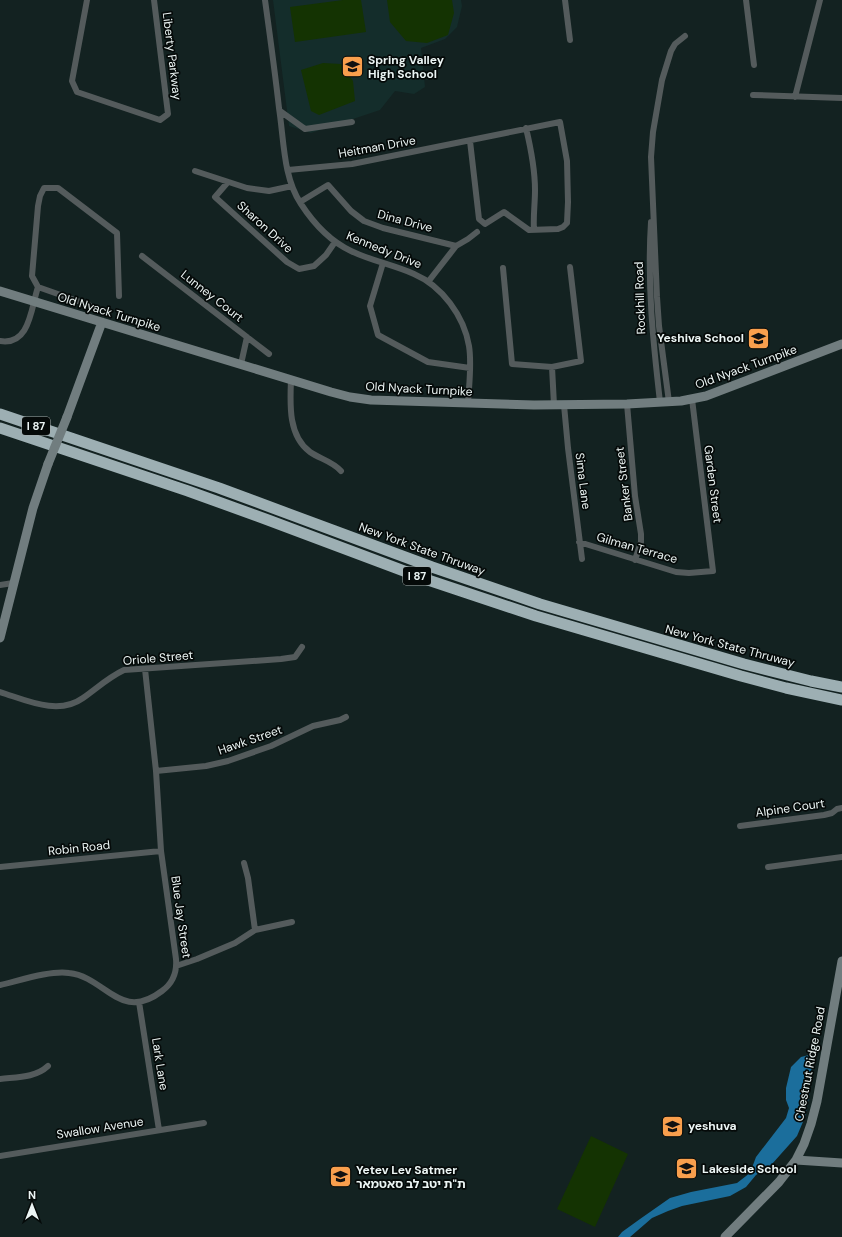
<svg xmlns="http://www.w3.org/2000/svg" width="842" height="1237" font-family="'DM Sans','Noto Sans Hebrew',sans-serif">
  <rect width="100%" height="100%" fill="#132221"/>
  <path fill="#142d2b" d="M 273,0 L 461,0 L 462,6 L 457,27 L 445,39 L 421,48 L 425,87 L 414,94 L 395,91 L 380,110 L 311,133 L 289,126 Z
    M 668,1120 L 677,1122 L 675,1134 L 666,1130 Z"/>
  <path fill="#143302" d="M 343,0 L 361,0 L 366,32 L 295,42 L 290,7 Z
    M 387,0 L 452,0 L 454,13 L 448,35 L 427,43 L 406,41 L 390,22 Z
    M 323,63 L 341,64 L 353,81 L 355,101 L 319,115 L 311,111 L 301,70 Z
    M 591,1136 L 628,1154 L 595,1227 L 557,1209 Z"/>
  <path fill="#1b6e9c" d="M 809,1055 L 812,1062 L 809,1097 L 805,1117 L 797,1136 L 772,1164 L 756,1175 L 746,1187 L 730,1196 L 682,1206 L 668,1211 L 652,1218 L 630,1237 L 618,1237 L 622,1232 L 640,1219 L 670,1198 L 691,1192 L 737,1183 L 750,1173 L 756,1157 L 786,1118 L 789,1108 L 786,1100 L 786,1088 L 791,1067 L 801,1057 Z"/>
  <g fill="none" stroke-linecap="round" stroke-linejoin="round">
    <path stroke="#545b5c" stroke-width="6" d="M 87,0 L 72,81 L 77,92 L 160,120 L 168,114 L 154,0
      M 265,0 C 270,36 275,72 279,108 C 284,140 283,177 301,204 C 314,224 330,241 351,251 C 372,261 394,265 414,274 C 442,286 464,316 469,346 C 472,364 469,384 468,403
      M 565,0 L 570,40
      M 746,0 L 754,65
      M 753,95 L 842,98
      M 795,97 L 820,0
      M 280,111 L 305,129 L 352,122
      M 526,128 C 531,149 535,169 535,190 C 535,204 533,217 534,230
      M 288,170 L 352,164 L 560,122 L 567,161 L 568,202 L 567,223 L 563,227 L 558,229 L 529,230 L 504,212 L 485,224 L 479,219 L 470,141
      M 195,171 L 247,188 L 269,191 L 292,186
      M 228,182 L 215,197 L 287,262 L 299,269 L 314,266 L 326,255 L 335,242
      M 300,202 L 328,185 L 351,211 L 364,221 L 383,228 L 456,246 L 428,282
      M 651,222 C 647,284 653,341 660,402
      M 456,246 L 468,239 L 477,232
      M 142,256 L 269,354
      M 383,263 L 370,306 L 378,335 L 428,362 L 470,368
      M 503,268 L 512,364 L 552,367 L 581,361 L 570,267
      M 89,305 L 38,287 L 32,276 L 38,206 L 40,196 L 44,188 L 58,188 L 117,233 L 119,296
      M 0,341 C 30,346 31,308 38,287
      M 241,364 L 247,337
      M 552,367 L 554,405
      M 291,380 C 290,404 288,436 310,452 C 320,459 332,461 341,471
      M 669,402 L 659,326 L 657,297 L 651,157 L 653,132 L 662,80 L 671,51 L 675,44 L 685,36
      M 627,404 L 635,496 L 641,534 L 641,542 L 635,560
      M 564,405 L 568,448 L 582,559
      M 579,542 L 676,572 L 689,573 L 713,571 L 692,399
      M 0,585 L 13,583
      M 0,692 C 26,700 58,716 83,698 C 97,688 109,677 124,670 L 281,659 L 295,657 L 302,647
      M 156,771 L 206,766 L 228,761 L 271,746 L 313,726 L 340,720 L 346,717
      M 740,826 L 824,815 L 832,813 L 837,809 L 842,808
      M 244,863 L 248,878 L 255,930
      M 0,867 L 161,851
      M 768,867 L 842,857
      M 176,966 L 197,959 L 235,943 L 255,930 L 292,922
      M 0,985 C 18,981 51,970 69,973 C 106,977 120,1023 162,991 C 173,983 177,971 176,959 L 161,851 L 156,771 L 145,669
      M 139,1002 L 159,1130
      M 0,1079 C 17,1077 35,1078 48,1066
      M 0,1156 L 204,1123"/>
    <path stroke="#717d7f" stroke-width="9" d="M 0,291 L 331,392 L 350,397 L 371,400 L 534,405 L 627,404 L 681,401 L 706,396 L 842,344
      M 67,417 L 102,322
      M 0,638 L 33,508 L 48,464
      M 796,1160 L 842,1163
      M 725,1237 L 779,1182 L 796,1160 L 804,1144 L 811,1124 L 817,1101 L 842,961"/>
    <path stroke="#9dafb3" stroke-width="11" d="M 0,414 L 219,488 L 432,567 L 540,604 L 744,664 L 811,681 L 842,687
      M 0,428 L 188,491 L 268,520 L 428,580 L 536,616 L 741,676 L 786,688 L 842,700"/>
    <path stroke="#717d7f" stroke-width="9" d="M 48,464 L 67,417"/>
  </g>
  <defs>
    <symbol id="school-square" viewBox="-11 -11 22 22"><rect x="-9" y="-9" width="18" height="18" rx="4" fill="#f99f4d" stroke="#050a09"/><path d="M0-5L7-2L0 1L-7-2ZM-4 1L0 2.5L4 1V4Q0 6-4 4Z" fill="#111"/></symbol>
  </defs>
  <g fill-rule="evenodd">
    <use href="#school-square" x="340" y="54" width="25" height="25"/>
    <use href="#school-square" x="746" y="326" width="25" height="25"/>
    <use href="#school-square" x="660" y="1114" width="25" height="25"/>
    <use href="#school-square" x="674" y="1156" width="25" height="25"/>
    <use href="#school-square" x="328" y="1164" width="25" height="25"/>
  </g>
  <g text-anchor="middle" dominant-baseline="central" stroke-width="3.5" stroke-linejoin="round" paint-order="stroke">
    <g fill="#050a09" stroke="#a7aeae" stroke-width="1">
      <rect x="22" y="417" width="28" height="18" rx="3"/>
      <rect x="403" y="567" width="28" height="18" rx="3"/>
    </g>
    <g font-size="11" font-weight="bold" fill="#ecf5f4">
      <text x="36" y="426">I 87</text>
      <text x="417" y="576">I 87</text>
    </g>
    <g font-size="12" fill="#ecf5f4" stroke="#050a09">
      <text transform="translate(172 56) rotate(83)">Liberty Parkway</text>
      <text transform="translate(377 147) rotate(-10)">Heitman Drive</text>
      <text transform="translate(405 221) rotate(15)">Dina Drive</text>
      <text transform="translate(265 227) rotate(42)">Sharon Drive</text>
      <text transform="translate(384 250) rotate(22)">Kennedy Drive</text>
      <text transform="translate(212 296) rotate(38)">Lunney Court</text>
      <text transform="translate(640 298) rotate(-92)">Rockhill Road</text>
      <text transform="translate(109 312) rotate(17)">Old Nyack Turnpike</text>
      <text transform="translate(746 367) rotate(-20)">Old Nyack Turnpike</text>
      <text transform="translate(419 389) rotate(3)">Old Nyack Turnpike</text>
      <text transform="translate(583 481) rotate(83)">Sima Lane</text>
      <text transform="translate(624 484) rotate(-97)">Banker Street</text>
      <text transform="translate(713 484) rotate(83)">Garden Street</text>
      <text transform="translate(637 548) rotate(16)">Gilman Terrace</text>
      <text transform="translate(422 549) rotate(20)">New York State Thruway</text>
      <text transform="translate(730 646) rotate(15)">New York State Thruway</text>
      <text transform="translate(158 658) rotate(-5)">Oriole Street</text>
      <text transform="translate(250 740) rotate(-19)">Hawk Street</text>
      <text transform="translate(790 808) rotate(-8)">Alpine Court</text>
      <text transform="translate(79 848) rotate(-6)">Robin Road</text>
      <text transform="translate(181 917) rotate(82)">Blue Jay Street</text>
      <text transform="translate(160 1064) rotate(81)">Lark Lane</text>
      <text transform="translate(810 1064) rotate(-79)">Chestnut Ridge Road</text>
      <text transform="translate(100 1128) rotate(-9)">Swallow Avenue</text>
    </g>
    <g font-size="12" font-weight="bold" fill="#ecf5f4" stroke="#050a09" text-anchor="start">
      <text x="368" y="60">Spring Valley<tspan x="368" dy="14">High School</tspan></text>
      <text x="744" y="338" text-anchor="end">Yeshiva School</text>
      <text x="688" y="1126">yeshuva</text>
      <text x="702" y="1169">Lakeside School</text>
      <text x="356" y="1170">Yetev Lev Satmer<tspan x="356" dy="14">ת"ת יטב לב סאטמאר</tspan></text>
    </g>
  </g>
  <g transform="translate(32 1205)" stroke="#050a09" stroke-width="3" paint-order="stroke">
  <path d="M0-3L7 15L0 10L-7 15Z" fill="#ecf5f4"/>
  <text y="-6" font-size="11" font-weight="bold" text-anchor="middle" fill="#ecf5f4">N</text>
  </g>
</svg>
